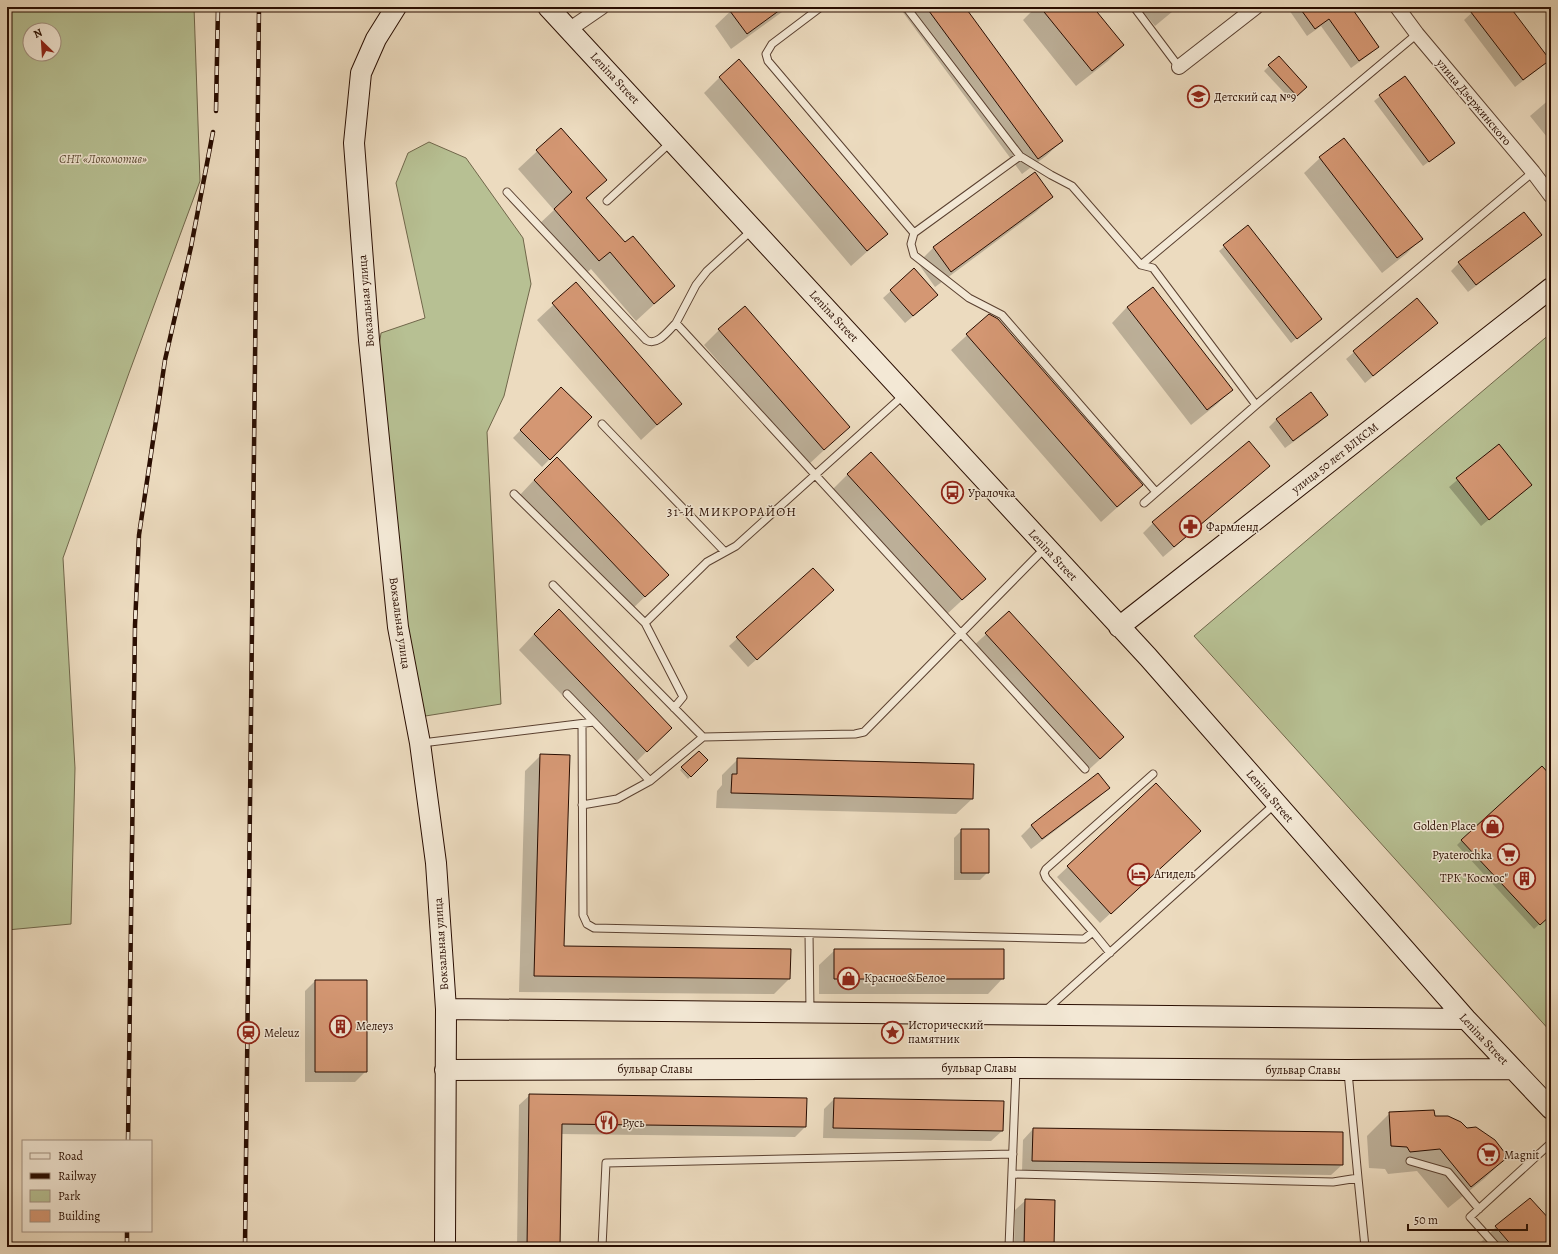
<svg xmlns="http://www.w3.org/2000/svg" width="1558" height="1254" font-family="Alegreya,serif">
  <rect width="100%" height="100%" fill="#ecdbbf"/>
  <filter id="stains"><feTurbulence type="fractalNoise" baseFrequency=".005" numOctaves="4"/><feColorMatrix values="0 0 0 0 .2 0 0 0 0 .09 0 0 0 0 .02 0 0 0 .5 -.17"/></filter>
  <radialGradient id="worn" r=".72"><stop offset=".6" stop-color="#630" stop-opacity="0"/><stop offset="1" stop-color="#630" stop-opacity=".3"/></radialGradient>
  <path fill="#b7c093" stroke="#70664a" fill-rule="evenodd" d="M 7,7 L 194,7 L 200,181 L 129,373 L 63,558 L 75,768 L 71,924 L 7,930 ZM 30,30 L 54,30 L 54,54 L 30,54 Z
    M 429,142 L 466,158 L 523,238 L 531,284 L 504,396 L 487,432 L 501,704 L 419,717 L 414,691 L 378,353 L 381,333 L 425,318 L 396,183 L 408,153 Z
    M 1551,333 L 1551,1032 L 1194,636 Z"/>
  <path fill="#0003" d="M 735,7 L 789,7 L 731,49 L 715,26 Z
    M 899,7 L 964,7 L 1062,141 L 1046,156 L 1022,174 Z
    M 1036,7 L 1092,7 L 1123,45 L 1108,61 L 1076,86 L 1023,20 Z
    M 1139,7 L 1178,7 L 1155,26 Z
    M 1287,7 L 1350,7 L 1378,46 L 1370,54 L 1351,68 L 1321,26 L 1307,36 Z
    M 1478,7 L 1509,7 L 1549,60 L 1541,67 L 1515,87 L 1464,20 Z
    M 1269,66 L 1306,87 L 1292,101 L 1264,71 Z
    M 720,77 L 887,234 L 851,266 L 704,93 Z
    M 1405,77 L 1454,143 L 1423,166 L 1374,101 Z
    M 1551,98 L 1551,142 L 1530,116 Z
    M 561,129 L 606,180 L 586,199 L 625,244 L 674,286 L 636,321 L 591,269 L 581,278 L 536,227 L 554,210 L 518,169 Z
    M 1344,139 L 1421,239 L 1406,254 L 1382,273 L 1304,173 L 1320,158 Z
    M 1034,173 L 1052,197 L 1036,212 L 935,287 L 918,263 L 933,248 Z
    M 1248,227 L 1321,319 L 1291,343 L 1219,251 Z
    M 1541,235 L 1533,242 L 1468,292 L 1451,271 L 1459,263 Z
    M 914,270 L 929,303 L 905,323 L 883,298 Z
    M 576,284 L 680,404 L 641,440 L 537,320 Z
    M 1417,299 L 1429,330 L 1365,383 L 1346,359 Z
    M 1127,307 L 1232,390 L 1216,405 L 1191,425 L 1112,323 Z
    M 989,315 L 1142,485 L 1101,522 L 951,350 Z
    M 719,330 L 849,427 L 808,465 L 704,345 Z
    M 561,389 L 591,417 L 542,467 L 513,438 Z
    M 1327,415 L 1319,423 L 1285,448 L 1269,427 L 1277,419 Z
    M 1499,445 L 1531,485 L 1481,526 L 1449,487 Z
    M 848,474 L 985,579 L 946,615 L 832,490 Z
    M 1258,476 L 1163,557 L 1143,533 L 1153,523 Z
    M 534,480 L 652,590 L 629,612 L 519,496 Z
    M 813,569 L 825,598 L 748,667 L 729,646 Z
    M 1009,613 L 1107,753 L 1084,774 L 970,649 Z
    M 534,634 L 655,743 L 631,767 L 519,650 Z
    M 698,752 L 707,760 L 688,779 L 680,770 Z
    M 541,755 L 563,947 L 789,979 L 774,994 L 519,992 L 525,771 Z
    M 738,759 L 973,765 L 972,799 L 956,814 L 716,808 L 717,791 L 722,785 L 722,775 Z
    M 1098,775 L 1108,788 L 1098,798 L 1031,849 L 1021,836 L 1031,826 Z
    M 1551,778 L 1551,914 L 1534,929 L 1457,845 L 1462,840 Z
    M 1156,784 L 1189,841 L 1100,923 L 1057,877 Z
    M 962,830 L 988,872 L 980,880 L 954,880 L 954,838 Z
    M 835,950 L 1003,978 L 988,994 L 819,994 L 819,965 Z
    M 315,981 L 366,1071 L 355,1082 L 305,1082 L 305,991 Z
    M 530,1095 L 805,1127 L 795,1137 L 561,1134 L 559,1247 L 517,1247 L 519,1105 Z
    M 834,1099 L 1002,1131 L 991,1141 L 823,1138 L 824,1109 Z
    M 1390,1113 L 1466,1129 L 1507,1157 L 1484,1179 L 1448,1208 L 1417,1171 L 1388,1174 L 1385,1169 L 1369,1168 L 1367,1136 Z
    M 1033,1129 L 1342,1165 L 1331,1175 L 1022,1171 L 1023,1140 Z
    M 1530,1199 L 1551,1222 L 1551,1247 L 1476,1247 L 1496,1227 Z
    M 1026,1200 L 1053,1247 L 1014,1247 L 1015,1210 Z"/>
  <path fill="#d49773" stroke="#290d01" d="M 727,7 L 784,7 L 747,34 Z
    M 926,7 L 965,7 L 1063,141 L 1038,159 Z
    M 1040,7 L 1093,7 L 1124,45 L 1092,71 Z
    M 1299,7 L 1351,7 L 1379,47 L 1359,61 L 1329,19 L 1315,29 Z
    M 1467,7 L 1510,7 L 1550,60 L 1523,80 Z
    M 1279,56 L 1307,87 L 1297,96 L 1268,65 Z
    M 739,59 L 888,234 L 867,251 L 719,77 Z
    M 1405,76 L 1455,143 L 1429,162 L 1379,95 Z
    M 561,128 L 607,180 L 586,198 L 625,242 L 633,236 L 675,286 L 654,304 L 610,252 L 599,261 L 554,209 L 572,192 L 536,150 Z
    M 1344,138 L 1423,239 L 1397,258 L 1319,157 Z
    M 1035,172 L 1053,197 L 951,272 L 933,247 Z
    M 1524,212 L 1542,235 L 1476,285 L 1458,262 Z
    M 1248,225 L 1322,319 L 1297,339 L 1223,245 Z
    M 914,268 L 938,295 L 913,316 L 890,290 Z
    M 576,282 L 682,404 L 657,425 L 552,303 Z
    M 1153,287 L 1233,390 L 1207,410 L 1127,307 Z
    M 1417,298 L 1438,323 L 1373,376 L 1353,351 Z
    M 745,306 L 850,427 L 824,450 L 718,329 Z
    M 989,314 L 998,319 L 1143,485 L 1117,507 L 966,334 Z
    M 561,387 L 592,417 L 550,460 L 520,430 Z
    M 1311,392 L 1328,415 L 1293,441 L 1276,419 Z
    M 1249,441 L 1270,466 L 1174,547 L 1152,522 Z
    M 1499,444 L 1532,485 L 1489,520 L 1456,478 Z
    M 871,452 L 986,579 L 962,600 L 847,474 Z
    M 557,457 L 669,575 L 645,597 L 534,480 Z
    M 813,568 L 834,590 L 757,660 L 736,637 Z
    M 559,609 L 672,728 L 647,752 L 534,634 Z
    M 1009,611 L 1124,737 L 1100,759 L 985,633 Z
    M 699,751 L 708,760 L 691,777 L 681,767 Z
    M 540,754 L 570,755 L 564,946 L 791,949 L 790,979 L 534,976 Z
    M 737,758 L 974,764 L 973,799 L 731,793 L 732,774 L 737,774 Z
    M 1542,766 L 1551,776 L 1551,915 L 1540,925 L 1461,840 Z
    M 1098,773 L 1110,788 L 1042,839 L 1031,825 Z
    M 1156,783 L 1201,831 L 1111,914 L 1067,866 Z
    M 961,829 L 989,829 L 989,873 L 961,873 Z
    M 834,949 L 1004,949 L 1004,979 L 834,979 Z
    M 315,980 L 367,980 L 367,1072 L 315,1072 Z
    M 529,1094 L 807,1098 L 806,1127 L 562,1124 L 560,1247 L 527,1247 Z
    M 834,1098 L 1004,1101 L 1003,1131 L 833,1128 Z
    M 1434,1110 L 1435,1116 L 1448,1116 L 1461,1122 L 1467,1128 L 1476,1127 L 1495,1140 L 1508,1157 L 1471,1187 L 1440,1149 L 1410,1152 L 1407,1147 L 1391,1146 L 1389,1112 Z
    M 1033,1128 L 1343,1132 L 1343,1165 L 1032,1161 Z
    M 1530,1198 L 1551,1221 L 1551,1247 L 1513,1247 L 1495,1226 Z
    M 1025,1199 L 1055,1200 L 1054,1247 L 1024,1247 Z"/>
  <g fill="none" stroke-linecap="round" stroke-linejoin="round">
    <defs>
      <path id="lane" d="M 821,7 L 772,44 L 766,54 L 768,61 L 914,233 L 1020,156 L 1051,175 L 1072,186 L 1141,265 L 1153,268 L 1256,405
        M 906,7 L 1020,156
        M 1134,7 L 1179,67
        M 507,192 L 646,340 C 657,347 668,331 676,323 L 1085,769
        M 607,201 L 671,142
        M 914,233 L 911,244 L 914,255 L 969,298 L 1002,315 L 1156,492
        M 1141,265 L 1417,34
        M 676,323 L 696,285 L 707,271 L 752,230
        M 602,424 L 725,552
        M 514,494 L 645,623 L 683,697 L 674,708
        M 1144,503 L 1256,405 L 1533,172
        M 553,585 L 703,737
        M 645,623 L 707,562 L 736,546 L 905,394
        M 567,694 L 594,722
        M 582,724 L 583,915 L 587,924 L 594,928 L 1081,939 L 1084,939 L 1093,932 L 1110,953
        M 422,743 L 594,722 L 650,781 L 703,737 L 855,734 L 864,732 L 1046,547
        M 582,805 L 617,799 L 650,781
        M 1093,932 L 1046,878 L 1044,873 L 1046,869 L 1153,774
        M 809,933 L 810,1011
        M 1046,1010 L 1276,803
        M 1410,1161 L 1448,1172 L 1479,1209
        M 1012,1174 L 1333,1182 L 1358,1178 L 1348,1072
        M 1358,1178 L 1365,1247
        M 602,1247 L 606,1163 L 1013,1154
        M 1009,1247 L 1016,1070
        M 1497,1247 L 1470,1217 L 1551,1143"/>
      <path id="street" d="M 1397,7 L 1417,34 L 1533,172 L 1551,196
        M 570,29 L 602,7
        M 1179,67 L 1256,7"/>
      <path id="secondary" d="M 396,7 L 376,39 L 361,73 L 354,143 L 369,340 L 398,627 L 420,743 L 436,863 L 446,1009 L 445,1247
        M 548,7 L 1148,657 L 1466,1019 L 1551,1109
        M 1119,627 L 1551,288
        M 446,1009 L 1466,1019
        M 445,1070 L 1016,1068 L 1348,1070 L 1512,1069"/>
    </defs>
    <use href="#lane" stroke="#5a4030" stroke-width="9"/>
    <use href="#street" stroke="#5a4030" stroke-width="16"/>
    <use href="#secondary" stroke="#290d01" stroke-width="22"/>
    <use href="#lane" stroke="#f3e8d5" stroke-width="7"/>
    <use href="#street" stroke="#f3e8d5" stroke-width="14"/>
    <use href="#secondary" stroke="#f3e8d5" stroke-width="20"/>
    <defs>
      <path id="rail" d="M 216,111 L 218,7
        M 128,1141 L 135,625 L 139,535 L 165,360 L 191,247 L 213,132
        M 127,1247 L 127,1231
        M 245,1247 L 259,7"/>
    </defs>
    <use href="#rail" stroke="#290d01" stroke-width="4.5"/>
    <use href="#rail" stroke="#f3e8d5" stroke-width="3" stroke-dasharray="9" stroke-linecap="butt"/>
  </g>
  <defs>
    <symbol id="school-ring" viewBox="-11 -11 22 22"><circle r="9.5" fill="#f3e8d5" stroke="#8f2418" stroke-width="1.5"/><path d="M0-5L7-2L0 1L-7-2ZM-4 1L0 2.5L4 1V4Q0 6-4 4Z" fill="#8f2418"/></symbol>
    <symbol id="bus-ring" viewBox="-11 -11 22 22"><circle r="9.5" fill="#f3e8d5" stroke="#8f2418" stroke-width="1.5"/><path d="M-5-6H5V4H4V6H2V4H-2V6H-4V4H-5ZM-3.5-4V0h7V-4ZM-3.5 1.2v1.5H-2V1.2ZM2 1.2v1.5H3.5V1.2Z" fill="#8f2418"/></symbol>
    <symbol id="pharmacy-ring" viewBox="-11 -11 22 22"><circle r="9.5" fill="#f3e8d5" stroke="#8f2418" stroke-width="1.5"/><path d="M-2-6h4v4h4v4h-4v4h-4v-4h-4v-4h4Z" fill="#8f2418"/></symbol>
    <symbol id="shop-ring" viewBox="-11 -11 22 22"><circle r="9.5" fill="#f3e8d5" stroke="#8f2418" stroke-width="1.5"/><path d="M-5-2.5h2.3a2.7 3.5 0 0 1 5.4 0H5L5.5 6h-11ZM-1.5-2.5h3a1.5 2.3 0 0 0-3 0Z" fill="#8f2418"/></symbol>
    <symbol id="supermarket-ring" viewBox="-11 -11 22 22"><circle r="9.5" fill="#f3e8d5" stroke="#8f2418" stroke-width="1.5"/><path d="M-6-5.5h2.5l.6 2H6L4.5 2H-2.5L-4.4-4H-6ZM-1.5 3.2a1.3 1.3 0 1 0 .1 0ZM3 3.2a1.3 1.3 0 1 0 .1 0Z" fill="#8f2418"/></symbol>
    <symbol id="hotel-ring" viewBox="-11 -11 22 22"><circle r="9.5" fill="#f3e8d5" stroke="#8f2418" stroke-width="1.5"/><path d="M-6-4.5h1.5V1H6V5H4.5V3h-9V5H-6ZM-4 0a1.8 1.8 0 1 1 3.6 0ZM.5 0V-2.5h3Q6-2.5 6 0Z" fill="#8f2418"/></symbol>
    <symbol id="building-ring" viewBox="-11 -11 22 22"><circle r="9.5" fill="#f3e8d5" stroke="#8f2418" stroke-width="1.5"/><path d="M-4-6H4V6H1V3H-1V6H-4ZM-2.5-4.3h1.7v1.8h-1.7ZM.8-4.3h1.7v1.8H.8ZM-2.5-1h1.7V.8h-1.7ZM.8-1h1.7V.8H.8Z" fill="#8f2418"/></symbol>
    <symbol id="sight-ring" viewBox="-11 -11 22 22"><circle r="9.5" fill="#f3e8d5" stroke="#8f2418" stroke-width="1.5"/><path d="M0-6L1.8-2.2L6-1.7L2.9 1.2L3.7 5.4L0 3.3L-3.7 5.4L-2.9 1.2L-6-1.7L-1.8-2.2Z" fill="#8f2418"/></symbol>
    <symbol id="station-ring" viewBox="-11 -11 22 22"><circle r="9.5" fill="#f3e8d5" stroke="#8f2418" stroke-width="1.5"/><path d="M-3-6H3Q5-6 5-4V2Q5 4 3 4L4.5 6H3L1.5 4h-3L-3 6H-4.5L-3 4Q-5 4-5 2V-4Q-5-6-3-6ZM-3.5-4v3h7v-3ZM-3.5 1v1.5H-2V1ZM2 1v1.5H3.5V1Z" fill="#8f2418"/></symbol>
    <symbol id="restaurant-ring" viewBox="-11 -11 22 22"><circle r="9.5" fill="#f3e8d5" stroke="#8f2418" stroke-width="1.5"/><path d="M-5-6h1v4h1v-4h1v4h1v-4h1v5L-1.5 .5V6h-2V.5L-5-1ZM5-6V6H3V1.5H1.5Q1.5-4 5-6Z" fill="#8f2418"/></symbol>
  </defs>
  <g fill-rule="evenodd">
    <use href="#school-ring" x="1186" y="84" width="25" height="25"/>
    <use href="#bus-ring" x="940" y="480" width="25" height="25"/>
    <use href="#pharmacy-ring" x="1178" y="514" width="25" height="25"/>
    <use href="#shop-ring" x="1480" y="814" width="25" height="25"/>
    <use href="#supermarket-ring" x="1496" y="842" width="25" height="25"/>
    <use href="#hotel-ring" x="1126" y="862" width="25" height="25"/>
    <use href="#building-ring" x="1512" y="866" width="25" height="25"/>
    <use href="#shop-ring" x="836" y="966" width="25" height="25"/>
    <use href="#building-ring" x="328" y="1014" width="25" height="25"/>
    <use href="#sight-ring" x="880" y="1020" width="25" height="25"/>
    <use href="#station-ring" x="236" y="1020" width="25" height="25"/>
    <use href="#restaurant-ring" x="594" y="1110" width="25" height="25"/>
    <use href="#supermarket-ring" x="1476" y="1142" width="25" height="25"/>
  </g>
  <g text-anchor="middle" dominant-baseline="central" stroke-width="3" stroke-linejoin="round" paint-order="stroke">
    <g font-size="12" fill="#290d01" stroke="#f3e8d5">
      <text transform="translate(615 78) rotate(47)">Lenina Street</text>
      <text transform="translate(1474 102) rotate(50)">улица Дзержинского</text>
      <text transform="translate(366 301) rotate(-95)">Вокзальная улица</text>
      <text transform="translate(834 316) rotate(47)">Lenina Street</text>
      <text transform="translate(1335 458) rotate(-38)">улица 50 лет ВЛКСМ</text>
      <text transform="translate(1053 555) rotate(47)">Lenina Street</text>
      <text transform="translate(400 623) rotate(82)">Вокзальная улица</text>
      <text transform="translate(1270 796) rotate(49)">Lenina Street</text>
      <text transform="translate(441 944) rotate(-94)">Вокзальная улица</text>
      <text transform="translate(1484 1039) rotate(47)">Lenina Street</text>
      <text x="979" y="1068">бульвар Славы</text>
      <text x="655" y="1069">бульвар Славы</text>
      <text x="1303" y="1070">бульвар Славы</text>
    </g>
    <g font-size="12" fill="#290d01" stroke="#f3e8d5" text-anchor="start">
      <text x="1214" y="97">Детский сад №9</text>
      <text x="968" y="493">Уралочка</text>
      <text x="1206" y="527">Фармленд</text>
      <text x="1476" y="826" text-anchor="end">Golden Place</text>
      <text x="1492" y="855" text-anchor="end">Pyaterochka</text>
      <text x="1154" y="874">Агидель</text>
      <text x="1508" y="878" text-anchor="end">ТРК "Космос"</text>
      <text x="864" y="978">Красное&amp;Белое</text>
      <text x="908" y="1025">Исторический<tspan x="908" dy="14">памятник</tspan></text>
      <text x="356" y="1026">Мелеуз</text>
      <text x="264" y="1033">Meleuz</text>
      <text x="622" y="1123">Русь</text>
      <text x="1504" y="1155">Magnit</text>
    </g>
    <g font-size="12" font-style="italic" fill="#5b4c34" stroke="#f3e8d5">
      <text x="103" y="159">СНТ «Локомотив»</text>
    </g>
    <g font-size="13" letter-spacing="1" fill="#290d01" stroke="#f3e8d5">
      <text x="732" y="511">31-Й МИКРОРАЙОН</text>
    </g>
  </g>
  <rect width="1558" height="1254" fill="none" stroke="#ecdbbf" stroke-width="24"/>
  <rect x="8" y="8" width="1542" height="1238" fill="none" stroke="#290d01" stroke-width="2"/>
  <rect x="12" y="12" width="1534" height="1230" fill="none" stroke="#290d01"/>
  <rect x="22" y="1140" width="130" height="92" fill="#f3e8d5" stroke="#a29080"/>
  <rect x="30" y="1153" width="20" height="6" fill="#f3e8d5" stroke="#a29080"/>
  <text x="58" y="1160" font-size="12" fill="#290d01">Road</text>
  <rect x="30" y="1173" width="20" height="6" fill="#290d01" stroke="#a29080"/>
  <text x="58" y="1180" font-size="12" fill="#290d01">Railway</text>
  <rect x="30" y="1190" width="20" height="12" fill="#b7c093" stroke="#a29080"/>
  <text x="58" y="1200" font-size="12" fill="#290d01">Park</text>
  <rect x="30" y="1210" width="20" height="12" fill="#d49773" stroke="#a29080"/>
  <text x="58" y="1220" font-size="12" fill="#290d01">Building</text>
  <g transform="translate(42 42) rotate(335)"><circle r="19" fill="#f3e8d5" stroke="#a29080"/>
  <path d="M0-3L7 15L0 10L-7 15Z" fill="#8f2418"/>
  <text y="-6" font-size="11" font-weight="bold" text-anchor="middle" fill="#290d01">N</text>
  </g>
  <path d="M1408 1224v6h119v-6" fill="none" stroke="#290d01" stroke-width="2"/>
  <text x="1414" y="1224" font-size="12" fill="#290d01" stroke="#f3e8d5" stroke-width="3" paint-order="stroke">50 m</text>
  <rect width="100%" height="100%" filter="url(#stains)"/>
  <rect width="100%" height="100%" fill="url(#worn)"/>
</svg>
